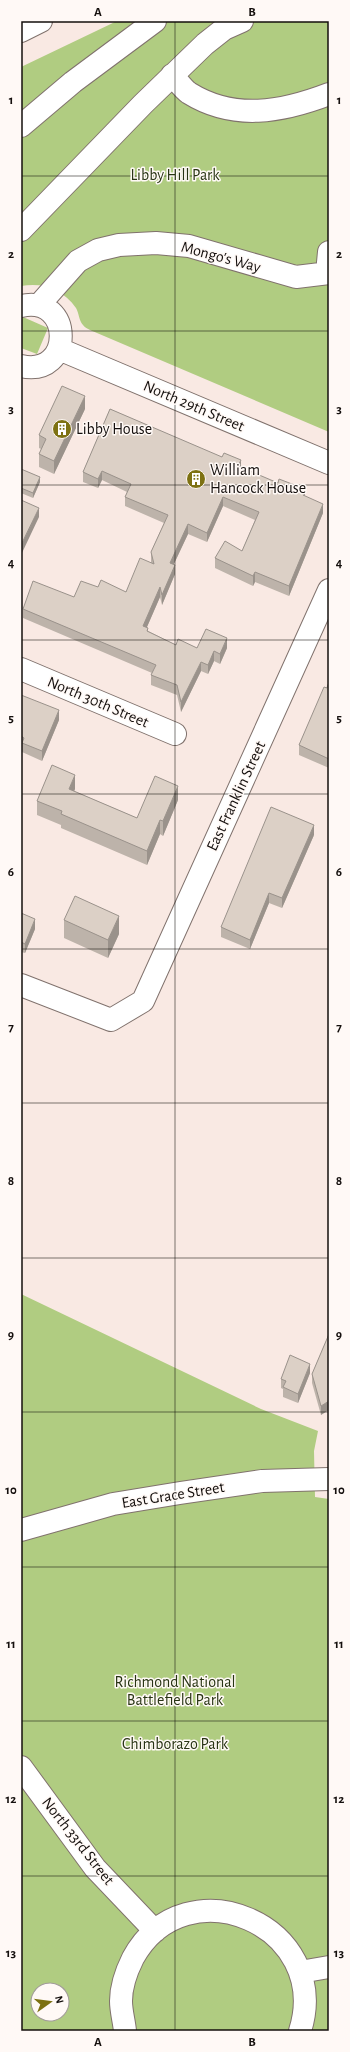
<svg xmlns="http://www.w3.org/2000/svg" width="350" height="2052" font-family="'Alegreya Sans',sans-serif">
  <rect width="100%" height="100%" fill="#f9e9e3"/>
  <path fill="#b0cc81" fill-rule="evenodd" d="M 117,21 L 329,21 L 329,432 L 97,333 C 93,331 86,329 83,325 C 79,321 79,313 76,308 C 63,289 43,282 21,286 L 21,67 Z
    M 23,317 L 48,328 L 37,354 L 21,348 L 21,319 Z
    M 21,1294 L 261,1409 L 318,1431 L 314,1451 L 315,1497 L 329,1499 L 329,2031 L 21,2031 ZM 38,1990 L 62,1990 L 62,2014 L 38,2014 Z"/>
  <g fill="none" stroke-linecap="round" stroke-linejoin="round">
    <defs>
      <path id="minor" d="M 172,75 C 177,80 183,89 189,93 C 234,121 282,112 329,94
        M 21,126 L 73,82 L 155,21
        M 21,230 L 143,104 L 205,44 L 224,29 L 242,21
        M 327,273 L 329,252
        M 39,305 L 78,261 L 98,250 L 119,245 L 156,243 L 189,246 L 296,277 L 329,273
        M 21,306 C 74,294 74,378 21,366
        M 59,349 L 329,463
        M 21,669 L 175,734
        M 21,985 L 111,1020 L 143,1001 L 329,590
        M 21,1530 L 113,1504 L 180,1493 L 262,1481 L 329,1479
        M 21,1767 L 95,1868 L 155,1931
        M 300,1972 L 329,1967
        M 125,2031 C 124,2021 121,2011 121,2001 C 121,1987 127,1970 133,1958 C 186,1862 333,1926 300,2031"/>
      <path id="major" d="M 21,31 L 41,21"/>
    </defs>
    <use href="#minor" stroke="#80726d" stroke-width="24"/>
    <use href="#major" stroke="#80726d" stroke-width="24"/>
    <use href="#minor" stroke="#fff" stroke-width="22"/>
    <use href="#major" stroke="#fff" stroke-width="22"/>
  </g>
  <path fill="#bdb3aa" d="M 85,409 L 54,474 L 39,467 L 39,454 L 41,449 L 39,448 L 39,435 Z
    M 110,409 L 305,496 L 323,513 L 289,596 L 255,582 L 253,586 L 215,568 L 215,558 L 242,551 L 255,520 L 223,506 L 207,542 L 188,534 L 174,564 L 175,574 L 162,605 L 160,597 L 147,627 L 148,631 L 176,645 L 197,648 L 227,648 L 220,664 L 214,661 L 208,674 L 201,671 L 181,712 L 177,695 L 151,685 L 151,675 L 152,673 L 23,618 L 23,609 L 74,597 L 98,587 L 126,592 L 151,563 L 151,552 L 164,523 L 125,506 L 125,497 L 127,492 L 102,480 L 98,488 L 83,482 L 83,472 Z
    M 21,469 L 40,482 L 33,498 L 21,493 Z
    M 329,682 L 329,768 L 299,755 L 299,745 Z
    M 21,695 L 59,720 L 42,761 L 22,752 L 22,747 L 21,746 Z
    M 75,789 L 74,791 L 137,818 L 178,800 L 163,836 L 160,834 L 147,865 L 61,828 L 61,825 L 37,815 L 37,801 Z
    M 314,835 L 282,908 L 269,903 L 250,949 L 221,937 L 221,927 Z
    M 21,913 L 35,929 L 25,953 L 21,952 Z
    M 64,920 L 119,934 L 108,958 L 64,938 Z
    M 329,1334 L 321,1415 L 312,1383 L 312,1374 Z
    M 310,1373 L 298,1403 L 283,1397 L 283,1389 L 281,1388 L 281,1379 Z"/>
  <path fill="#9a928b" d="M 85,396 L 85,409 L 54,474 L 54,461 Z
    M 241,460 L 241,470 L 238,466 Z
    M 102,471 L 102,480 L 98,488 L 98,479 Z
    M 40,477 L 40,482 L 33,498 L 33,493 Z
    M 305,489 L 305,499 L 303,495 Z
    M 223,497 L 223,506 L 207,542 L 207,533 Z
    M 323,504 L 323,513 L 289,596 L 289,586 Z
    M 39,508 L 39,517 L 21,555 L 21,545 Z
    M 188,524 L 188,534 L 170,572 L 170,563 Z
    M 175,565 L 175,574 L 162,605 L 162,595 Z
    M 255,572 L 255,582 L 253,586 L 253,576 Z
    M 160,587 L 160,597 L 143,636 L 143,626 Z
    M 227,638 L 227,648 L 220,664 L 220,654 Z
    M 214,651 L 214,661 L 208,674 L 208,665 Z
    M 201,662 L 201,671 L 181,712 L 181,702 Z
    M 59,710 L 59,720 L 42,761 L 42,751 Z
    M 75,775 L 75,789 L 69,803 L 69,789 Z
    M 178,786 L 178,800 L 163,836 L 163,821 Z
    M 160,820 L 160,834 L 147,865 L 147,851 Z
    M 314,825 L 314,835 L 282,908 L 282,898 Z
    M 269,893 L 269,903 L 250,949 L 250,940 Z
    M 119,916 L 119,934 L 108,958 L 108,940 Z
    M 35,919 L 35,929 L 25,953 L 25,944 Z
    M 310,1364 L 310,1373 L 298,1403 L 298,1394 Z
    M 329,1401 L 329,1410 L 321,1415 L 321,1406 Z"/>
  <path fill="#dcd0c6" stroke="#9a928b" d="M 62,386 L 85,396 L 54,461 L 39,454 L 46,439 L 39,435 Z
    M 110,409 L 222,457 L 224,453 L 241,460 L 238,466 L 278,483 L 279,479 L 305,489 L 303,495 L 323,504 L 289,586 L 255,572 L 253,576 L 215,558 L 225,541 L 242,551 L 259,512 L 223,497 L 207,533 L 188,524 L 170,563 L 175,565 L 162,595 L 160,587 L 143,626 L 148,628 L 147,631 L 176,645 L 178,639 L 197,648 L 206,629 L 227,638 L 220,654 L 214,651 L 208,665 L 201,662 L 181,702 L 177,685 L 151,675 L 156,665 L 23,609 L 33,581 L 74,597 L 81,581 L 98,587 L 101,580 L 126,592 L 140,558 L 154,564 L 151,552 L 168,515 L 125,497 L 131,484 L 102,471 L 98,479 L 83,472 Z
    M 21,469 L 40,477 L 33,493 L 21,488 Z
    M 21,500 L 39,508 L 21,545 Z
    M 329,682 L 329,759 L 299,745 L 324,687 L 327,688 Z
    M 21,695 L 59,710 L 42,751 L 22,743 L 24,738 L 21,736 Z
    M 52,765 L 75,775 L 69,789 L 137,818 L 155,776 L 178,786 L 163,821 L 160,820 L 147,851 L 61,814 L 62,811 L 37,801 Z
    M 271,807 L 314,825 L 282,898 L 269,893 L 250,940 L 221,927 Z
    M 75,896 L 119,916 L 108,940 L 64,920 Z
    M 21,913 L 35,919 L 25,944 L 21,942 Z
    M 329,1334 L 329,1401 L 321,1406 L 312,1374 Z
    M 290,1355 L 310,1364 L 298,1394 L 283,1387 L 286,1381 L 281,1379 Z"/>
  <path fill="none" stroke="#140f0d" stroke-width="1" stroke-opacity="0.55" d="M 175,21 L 175,2031M 21,176 L 329,176M 21,331 L 329,331M 21,485 L 329,485M 21,640 L 329,640M 21,794 L 329,794M 21,949 L 329,949M 21,1103 L 329,1103M 21,1258 L 329,1258M 21,1412 L 329,1412M 21,1567 L 329,1567M 21,1721 L 329,1721M 21,1876 L 329,1876"/>
  <defs>
    <symbol id="building-disc" viewBox="-11 -11 22 22"><circle r="9.5" fill="#7d7112" stroke="#fff9f6"/><path d="M-4-6H4V6H1V3H-1V6H-4ZM-2.5-4.3h1.7v1.8h-1.7ZM.8-4.3h1.7v1.8H.8ZM-2.5-1h1.7V.8h-1.7ZM.8-1h1.7V.8H.8Z" fill="#fff"/></symbol>
  </defs>
  <g fill-rule="evenodd">
    <use href="#building-disc" x="51" y="418" width="22" height="22"/>
    <use href="#building-disc" x="185" y="468" width="22" height="22"/>
  </g>
  <g text-anchor="middle" dominant-baseline="central" stroke-width="3" stroke-linejoin="round" paint-order="stroke">
    <g font-size="16" fill="#283413" stroke="#fff9f6">
      <text x="175" y="175">Libby Hill Park</text>
      <text x="175" y="1682">Richmond National<tspan x="175" dy="18">Battlefield Park</tspan></text>
      <text x="175" y="1744">Chimborazo Park</text>
    </g>
    <g font-size="16" fill="#140f0d" stroke="#fff9f6">
      <text transform="translate(221 257) rotate(15)">Mongo's Way</text>
      <text transform="translate(194 406) rotate(23)">North 29th Street</text>
      <text transform="translate(98 702) rotate(23)">North 30th Street</text>
      <text transform="translate(236 796) rotate(-65)">East Franklin Street</text>
      <text transform="translate(173 1495) rotate(-9)">East Grace Street</text>
      <text transform="translate(78 1841) rotate(52)">North 33rd Street</text>
    </g>
    <g font-size="16" fill="#140f0d" stroke="#fff9f6" text-anchor="start">
      <text x="76" y="429">Libby House</text>
      <text x="210" y="470">William<tspan x="210" dy="18">Hancock House</tspan></text>
    </g>
  </g>
  <rect width="350" height="2052" fill="none" stroke="#fff9f6" stroke-width="44"/>
  <g transform="translate(50 2002) rotate(76)"><circle r="19" fill="#fff9f6" stroke="#a19b99"/>
  <path d="M0-3L7 15L0 10L-7 15Z" fill="#7d7112"/>
  <text y="-6" font-size="11" font-weight="bold" text-anchor="middle" fill="#140f0d">N</text>
  </g>
  <rect x="22" y="22" width="306" height="2008" fill="none" stroke="#140f0d" stroke-width="1.5"/>
  <g font-size="13" text-anchor="middle" font-weight="bold" fill="#140f0d">
    <text x="98" y="16">A</text>
    <text x="252" y="16">B</text>
    <text x="11" y="104">1</text>
    <text x="339" y="104">1</text>
    <text x="11" y="258">2</text>
    <text x="339" y="258">2</text>
    <text x="11" y="413">3</text>
    <text x="339" y="413">3</text>
    <text x="11" y="567">4</text>
    <text x="339" y="567">4</text>
    <text x="11" y="722">5</text>
    <text x="339" y="722">5</text>
    <text x="11" y="876">6</text>
    <text x="339" y="876">6</text>
    <text x="11" y="1031">7</text>
    <text x="339" y="1031">7</text>
    <text x="11" y="1185">8</text>
    <text x="339" y="1185">8</text>
    <text x="11" y="1339">9</text>
    <text x="339" y="1339">9</text>
    <text x="11" y="1494">10</text>
    <text x="339" y="1494">10</text>
    <text x="11" y="1648">11</text>
    <text x="339" y="1648">11</text>
    <text x="11" y="1803">12</text>
    <text x="339" y="1803">12</text>
    <text x="11" y="1957">13</text>
    <text x="339" y="1957">13</text>
    <text x="98" y="2046">A</text>
    <text x="252" y="2046">B</text>
  </g>
</svg>
